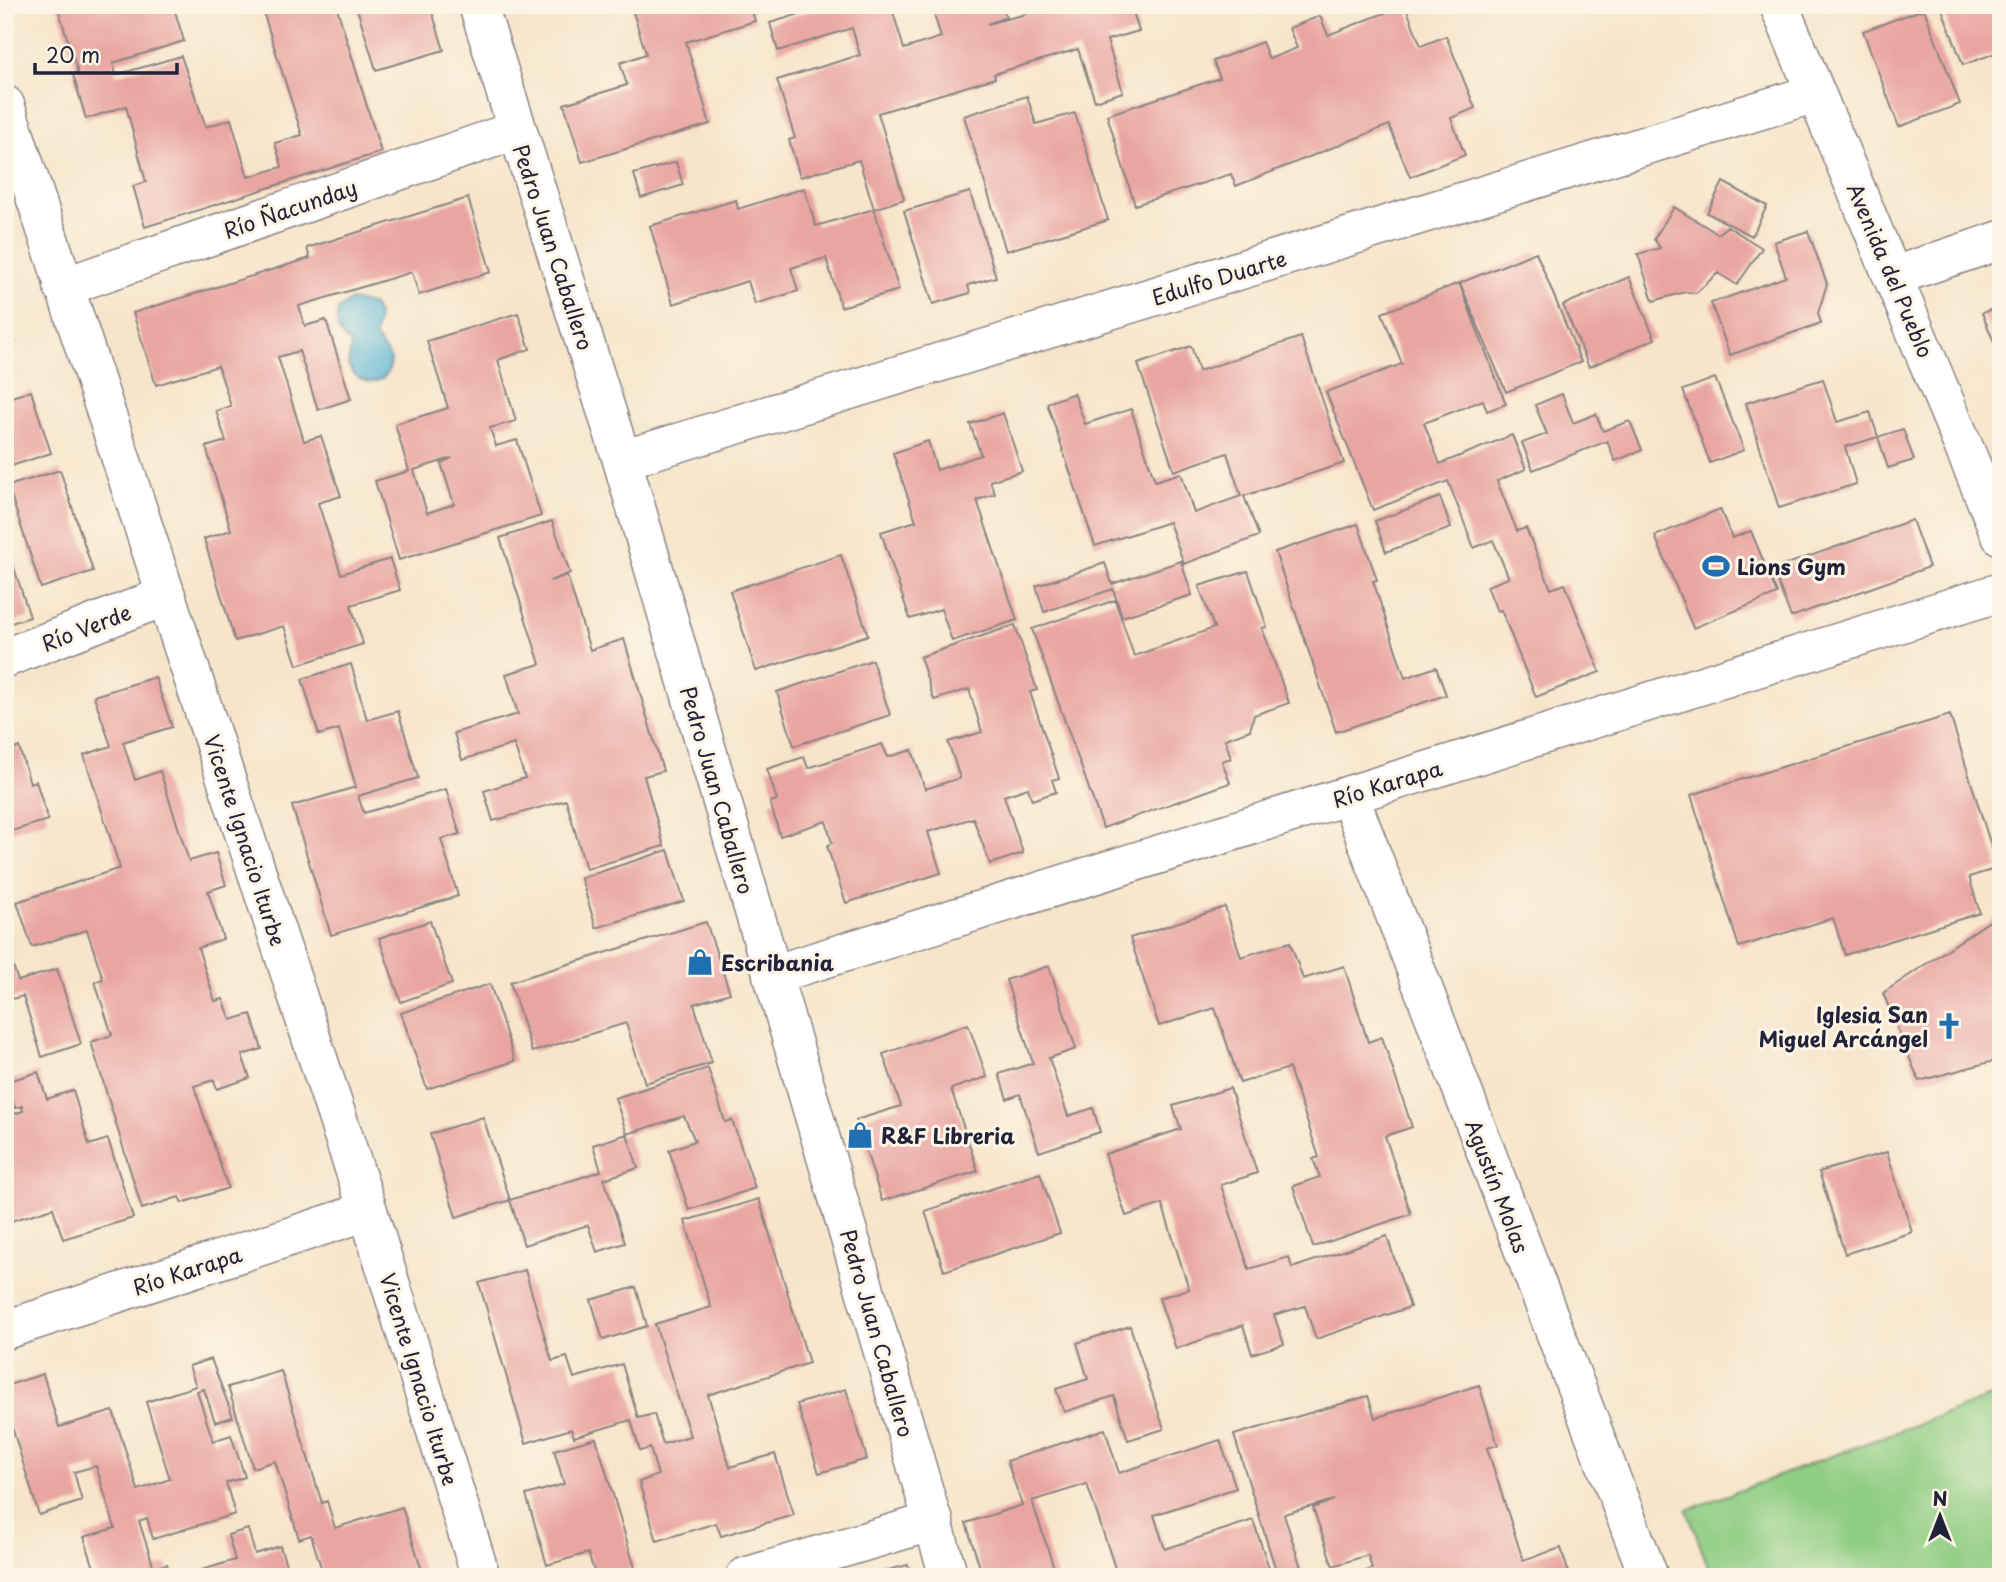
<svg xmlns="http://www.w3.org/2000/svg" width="2006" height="1582" font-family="'Playpen Sans',sans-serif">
  <rect width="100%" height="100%" fill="#fcf5e5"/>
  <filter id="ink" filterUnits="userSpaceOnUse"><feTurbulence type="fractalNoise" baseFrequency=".0143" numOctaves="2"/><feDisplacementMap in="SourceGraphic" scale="14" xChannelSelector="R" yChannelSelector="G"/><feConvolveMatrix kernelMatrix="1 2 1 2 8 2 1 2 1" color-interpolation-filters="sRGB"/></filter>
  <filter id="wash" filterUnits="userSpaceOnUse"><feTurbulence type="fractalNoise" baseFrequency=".00686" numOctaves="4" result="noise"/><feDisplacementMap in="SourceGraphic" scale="28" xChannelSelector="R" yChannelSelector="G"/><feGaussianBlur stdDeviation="1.57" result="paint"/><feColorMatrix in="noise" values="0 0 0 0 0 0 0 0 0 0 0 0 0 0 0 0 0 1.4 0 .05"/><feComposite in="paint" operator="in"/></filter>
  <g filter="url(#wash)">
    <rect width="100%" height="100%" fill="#f7e5cb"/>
    <path fill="#8fcd83" stroke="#58785f" stroke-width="2" d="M 2001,1393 L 2001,1577 L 1712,1577 L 1687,1510 Z"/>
    <path fill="#56b4d4" stroke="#3c6b88" stroke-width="2" d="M 351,300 L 373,305 L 378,315 L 375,337 L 391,359 C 390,388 359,388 348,365 L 351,344 C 339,335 334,325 338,310 Z"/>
    <g id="blocks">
      <path fill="#e9a5a2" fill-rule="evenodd" d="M 57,5 L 173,5 L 184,41 L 113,63 L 116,75 L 181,56 L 206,127 L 231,119 L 248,177 L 282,167 L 275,143 L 302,135 L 261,5 L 336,5 L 381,152 L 145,227 L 133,186 L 146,182 L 126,106 L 86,119 L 73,74 L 78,73 Z
        M 356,5 L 430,5 L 444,50 L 376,70 Z
        M 631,5 L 758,6 L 751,8 L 755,21 L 686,42 L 710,124 L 582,162 L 564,104 L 627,85 L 620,63 L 646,54 Z
        M 829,5 L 891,5 L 904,49 L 941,37 L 931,5 L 1002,5 L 1006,17 L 987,24 L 1030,13 L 1027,5 L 1131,5 L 1139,31 L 1107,40 L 1123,92 L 1095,101 L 1078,49 L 994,74 L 995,78 L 878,113 L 904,199 L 874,209 L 859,160 L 800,177 L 789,140 L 795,138 L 777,80 L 860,55 L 852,28 L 778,51 L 770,23 Z
        M 1405,5 L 1421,46 L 1446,36 L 1475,108 L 1451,118 L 1465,155 L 1410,177 L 1389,125 L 1236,186 L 1231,174 L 1135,205 L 1107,115 L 1220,78 L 1213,61 L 1262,42 L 1269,59 L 1297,48 L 1289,28 L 1320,16 L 1328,35 Z
        M 1953,5 L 2001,5 L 2001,51 L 1963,65 L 1942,9 Z
        M 1924,9 L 1960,104 L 1899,127 L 1863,31 Z
        M 1027,96 L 1036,124 L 1075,113 L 1108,220 L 1006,251 L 964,116 Z
        M 676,162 L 683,185 L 641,198 L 634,174 Z
        M 1723,182 L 1767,206 L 1752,236 L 1707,213 Z
        M 804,188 L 816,226 L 874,209 L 899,290 L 841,307 L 826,258 L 791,268 L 798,291 L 755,304 L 748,281 L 673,304 L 650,226 L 736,200 L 738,209 Z
        M 970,192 L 996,277 L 968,285 L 970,293 L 933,304 L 904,211 Z
        M 468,198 L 491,272 L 419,295 L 412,272 L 299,306 L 305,326 L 326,320 L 351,399 L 318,410 L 299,351 L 278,357 L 304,441 L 321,436 L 341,496 L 318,503 L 341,574 L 390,559 L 400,590 L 351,605 L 363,644 L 297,665 L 284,626 L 235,641 L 204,539 L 231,530 L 206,447 L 226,441 L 216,411 L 231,406 L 218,366 L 156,385 L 133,313 L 310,258 L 307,248 Z
        M 1674,207 L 1718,234 L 1727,226 L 1762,248 L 1737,285 L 1718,273 L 1696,293 L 1685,292 L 1653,301 L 1638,254 L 1660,248 L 1654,239 Z
        M 1808,231 L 1827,284 L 1818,313 L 1821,323 L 1730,355 L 1711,303 L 1786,277 L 1774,242 Z
        M 1536,252 L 1581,362 L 1506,392 L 1460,283 Z
        M 1629,277 L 1655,339 L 1589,367 L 1563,305 Z
        M 1459,283 L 1506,404 L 1487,411 L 1483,400 L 1424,423 L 1440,464 L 1512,435 L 1526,469 L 1497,481 L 1517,531 L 1526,528 L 1551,589 L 1565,584 L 1600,672 L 1536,697 L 1501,610 L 1497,611 L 1487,586 L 1509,578 L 1493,540 L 1474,548 L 1448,481 L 1373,510 L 1326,392 L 1402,364 L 1382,313 Z
        M 2001,306 L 2001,359 L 1982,313 Z
        M 518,313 L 530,349 L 498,360 L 516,421 L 490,428 L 496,446 L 517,440 L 541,516 L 399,560 L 375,481 L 409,471 L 395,424 L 448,408 L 427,341 ZM 452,458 L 441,463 L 454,504 L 427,513 L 414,470 Z
        M 5,315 L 15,342 L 5,345 Z
        M 1301,337 L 1344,463 L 1244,496 L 1259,536 L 1184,564 L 1169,522 L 1095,546 L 1047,403 L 1074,393 L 1085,424 L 1131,409 L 1155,481 L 1181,473 L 1194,513 L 1241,496 L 1227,453 L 1174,471 L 1138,364 L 1191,346 L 1199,371 Z
        M 1715,378 L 1744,450 L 1710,463 L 1683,390 Z
        M 1823,379 L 1837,422 L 1870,412 L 1878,437 L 1903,429 L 1914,460 L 1888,468 L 1878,437 L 1845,447 L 1856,484 L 1779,508 L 1746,403 Z
        M 31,391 L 51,453 L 5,468 L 5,399 Z
        M 1562,394 L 1573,423 L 1596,414 L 1603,431 L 1630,421 L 1642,450 L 1615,461 L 1607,441 L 1533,470 L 1522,443 L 1547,434 L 1535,405 Z
        M 1003,413 L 1022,471 L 990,481 L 995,494 L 977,500 L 1017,620 L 952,641 L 941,609 L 910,619 L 881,532 L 916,521 L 893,453 L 928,441 L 937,470 L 981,455 L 970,424 Z
        M 60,470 L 93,571 L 41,588 L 8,486 Z
        M 1440,497 L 1451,528 L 1386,552 L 1375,521 Z
        M 1720,509 L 1732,538 L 1751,531 L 1777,594 L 1693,628 L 1655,536 Z
        M 1912,520 L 1929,567 L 1791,617 L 1773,569 Z
        M 552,521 L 570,573 L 550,581 L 567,575 L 590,650 L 624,639 L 663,771 L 644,776 L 664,846 L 586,869 L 566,800 L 493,821 L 484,791 L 525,778 L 514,744 L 462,760 L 454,733 L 518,714 L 506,674 L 540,664 L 500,538 Z
        M 1358,524 L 1377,580 L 1373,581 L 1405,678 L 1436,667 L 1446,695 L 1336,732 L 1275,552 Z
        M 5,540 L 30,617 L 5,625 Z
        M 841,555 L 868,635 L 756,671 L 730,591 Z
        M 1181,561 L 1192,595 L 1122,617 L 1113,589 L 1044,612 L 1036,586 L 1105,563 L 1112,584 Z
        M 1248,571 L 1267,627 L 1262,628 L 1289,703 L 1254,715 L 1250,730 L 1225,739 L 1231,758 L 1222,761 L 1230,783 L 1103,828 L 1032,629 L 1115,600 L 1134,656 L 1214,628 L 1199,586 Z
        M 1015,625 L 1037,690 L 1030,692 L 1059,778 L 1052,780 L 1056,792 L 1032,800 L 1028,788 L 1004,796 L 1023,853 L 990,864 L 973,818 L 928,832 L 941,873 L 846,903 L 827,846 L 832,843 L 826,821 L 780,836 L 770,802 L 777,800 L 767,769 L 804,757 L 808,768 L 882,744 L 888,757 L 912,750 L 925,789 L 960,778 L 948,742 L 982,732 L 969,689 L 934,700 L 920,657 Z
        M 872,660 L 890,715 L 794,746 L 777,692 Z
        M 351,664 L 367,720 L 398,711 L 418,778 L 358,796 L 364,813 L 446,789 L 460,834 L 441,839 L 458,896 L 331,935 L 292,806 L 356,787 L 339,729 L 319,735 L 302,679 Z
        M 155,677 L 172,727 L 123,742 L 135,780 L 160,771 L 189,861 L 216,853 L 226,885 L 208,891 L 223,939 L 198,948 L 215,1001 L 223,999 L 231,1020 L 251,1014 L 262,1049 L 242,1055 L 250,1078 L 217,1089 L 214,1080 L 194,1086 L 228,1188 L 182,1203 L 179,1197 L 142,1209 L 91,1042 L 112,1035 L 95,982 L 103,979 L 87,930 L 32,947 L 17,902 L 120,868 L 84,755 L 111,746 L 94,696 Z
        M 1950,715 L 1998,868 L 1969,877 L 1980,913 L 1845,955 L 1833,918 L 1739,947 L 1691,795 Z
        M 19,747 L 30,783 L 36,781 L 48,820 L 5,833 L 5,752 Z
        M 668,850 L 684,901 L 596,928 L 581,878 Z
        M 1225,907 L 1241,957 L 1290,942 L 1303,979 L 1344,966 L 1368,1042 L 1382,1037 L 1412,1127 L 1385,1136 L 1411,1214 L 1313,1247 L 1293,1186 L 1320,1177 L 1313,1159 L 1319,1157 L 1289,1068 L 1240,1083 L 1215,1008 L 1159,1026 L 1130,938 Z
        M 1997,916 L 2001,925 L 2001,1059 L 1919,1081 L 1883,993 Z
        M 430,921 L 452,984 L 401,1002 L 379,938 Z
        M 706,922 L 730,993 L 694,1004 L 712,1063 L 645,1083 L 626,1023 L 532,1052 L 510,982 Z
        M 12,963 L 18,981 L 57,969 L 81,1044 L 42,1057 L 23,996 L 5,1001 L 5,965 Z
        M 1049,966 L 1076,1049 L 1049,1058 L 1068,1116 L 1093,1108 L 1100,1132 L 1039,1152 L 1020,1094 L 1007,1099 L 999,1074 L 1033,1063 L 1006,980 Z
        M 490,984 L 515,1061 L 427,1089 L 401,1013 Z
        M 968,1024 L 987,1077 L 951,1089 L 978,1171 L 882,1201 L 856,1120 L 901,1106 L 883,1054 Z
        M 708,1068 L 725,1122 L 732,1120 L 755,1188 L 689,1210 L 669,1150 L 695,1141 L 684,1116 L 627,1134 L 638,1168 L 604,1179 L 625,1243 L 597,1252 L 588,1225 L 524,1245 L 510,1200 L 601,1171 L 593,1145 L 627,1134 L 615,1098 Z
        M 38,1072 L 47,1099 L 73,1090 L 89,1145 L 108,1139 L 133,1218 L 63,1239 L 53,1208 L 5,1223 L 5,1117 L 23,1111 L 22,1106 L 15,1108 L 6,1082 Z
        M 1230,1088 L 1257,1173 L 1221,1185 L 1249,1269 L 1289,1257 L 1292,1268 L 1387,1236 L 1410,1307 L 1316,1339 L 1305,1306 L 1274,1315 L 1284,1344 L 1252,1354 L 1243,1325 L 1176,1349 L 1159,1298 L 1189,1289 L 1162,1204 L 1126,1216 L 1105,1154 L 1181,1129 L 1173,1106 Z
        M 483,1117 L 510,1200 L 456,1217 L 430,1134 Z
        M 1887,1152 L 1912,1232 L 1845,1254 L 1819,1172 Z
        M 1040,1173 L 1060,1233 L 944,1271 L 925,1211 Z
        M 759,1199 L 809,1363 L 708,1395 L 730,1467 L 775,1454 L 794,1515 L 721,1536 L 716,1523 L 657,1541 L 639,1482 L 658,1475 L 650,1448 L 640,1451 L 631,1420 L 574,1437 L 571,1429 L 526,1443 L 479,1283 L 525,1270 L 552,1361 L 567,1357 L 574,1378 L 622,1364 L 638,1418 L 654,1414 L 663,1444 L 690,1436 L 655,1324 L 711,1307 L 685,1221 Z
        M 636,1287 L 647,1326 L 603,1340 L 591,1300 Z
        M 1130,1326 L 1164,1429 L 1128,1440 L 1114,1396 L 1064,1412 L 1056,1389 L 1088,1379 L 1077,1343 Z
        M 211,1359 L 233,1417 L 215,1422 L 204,1389 L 197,1391 L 213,1441 L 231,1435 L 245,1477 L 226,1483 L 235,1514 L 153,1539 L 147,1518 L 139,1521 L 154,1568 L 167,1564 L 171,1577 L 97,1577 L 84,1537 L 115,1528 L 96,1466 L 74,1472 L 82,1501 L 39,1515 L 13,1430 L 5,1432 L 5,1386 L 43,1374 L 59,1427 L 113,1411 L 138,1490 L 170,1479 L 146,1402 L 196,1386 L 189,1366 Z
        M 281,1371 L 322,1503 L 327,1501 L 335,1528 L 402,1507 L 424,1577 L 324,1577 L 311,1535 L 299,1539 L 275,1461 L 253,1468 L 228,1387 Z
        M 1479,1385 L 1498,1445 L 1487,1448 L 1523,1560 L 1561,1548 L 1570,1577 L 1350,1577 L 1372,1569 L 1368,1555 L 1333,1566 L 1313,1508 L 1334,1500 L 1284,1514 L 1304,1577 L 1278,1577 L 1234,1435 L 1368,1396 L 1375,1418 Z
        M 846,1389 L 867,1459 L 819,1473 L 797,1404 Z
        M 1105,1429 L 1119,1473 L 1220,1440 L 1236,1488 L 1154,1515 L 1165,1549 L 1253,1520 L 1272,1577 L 1118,1577 L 1087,1484 L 1032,1501 L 1057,1577 L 983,1577 L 966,1523 L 1022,1505 L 1007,1461 Z
        M 596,1438 L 635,1568 L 608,1577 L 596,1577 L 588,1553 L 547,1565 L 526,1495 L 564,1484 L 554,1450 Z
        M 248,1529 L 255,1554 L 280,1546 L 289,1574 L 280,1577 L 204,1577 L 202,1570 L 235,1560 L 228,1535 Z
        M 908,1565 L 911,1577 L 864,1577 L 864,1576 Z"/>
    </g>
  </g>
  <g filter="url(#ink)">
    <use href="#blocks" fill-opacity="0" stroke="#8c8483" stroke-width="2"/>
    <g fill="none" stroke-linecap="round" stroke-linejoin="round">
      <defs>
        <path id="street" d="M 1779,5 L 2001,536
          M 1894,276 L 2001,240
          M 63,287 L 517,130
          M 622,460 L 1816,93
          M 5,658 L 166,596
          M 1349,795 L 1649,1577
          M 772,975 L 2001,592
          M 5,1330 L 368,1211"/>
        <path id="secondary" d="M 478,5 L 622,460 L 949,1577
          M 5,105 L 368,1211 L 481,1577
          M 745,1577 L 934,1521"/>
      </defs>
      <use href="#street" stroke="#8c8483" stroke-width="41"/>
      <use href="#secondary" stroke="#8c8483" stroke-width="41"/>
      <use href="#street" stroke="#fff" stroke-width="38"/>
      <use href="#secondary" stroke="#fff" stroke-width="38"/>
    </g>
  </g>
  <defs>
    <symbol id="stadium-bare" viewBox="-9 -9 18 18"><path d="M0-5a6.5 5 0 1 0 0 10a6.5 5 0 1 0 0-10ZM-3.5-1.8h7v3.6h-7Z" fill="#1f6fb2" stroke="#fcf5e5" stroke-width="2.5" paint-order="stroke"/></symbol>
    <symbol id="shop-bare" viewBox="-9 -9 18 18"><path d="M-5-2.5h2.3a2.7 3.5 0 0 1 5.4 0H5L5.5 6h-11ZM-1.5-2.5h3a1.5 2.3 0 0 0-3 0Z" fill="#1f6fb2" stroke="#fcf5e5" stroke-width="2.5" paint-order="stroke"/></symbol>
    <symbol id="church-bare" viewBox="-9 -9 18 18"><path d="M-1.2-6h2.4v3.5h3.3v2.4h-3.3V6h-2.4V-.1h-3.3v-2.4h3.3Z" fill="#1f6fb2" stroke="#fcf5e5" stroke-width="2.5" paint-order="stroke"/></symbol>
  </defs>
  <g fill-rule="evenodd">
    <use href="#stadium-bare" x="1697" y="547" width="38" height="38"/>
    <use href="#shop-bare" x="681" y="943" width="38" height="38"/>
    <use href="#church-bare" x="1930" y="1007" width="38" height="38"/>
    <use href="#shop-bare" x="841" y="1116" width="38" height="38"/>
  </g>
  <g text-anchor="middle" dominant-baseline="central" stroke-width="6" stroke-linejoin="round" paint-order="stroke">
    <g font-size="21" fill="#22223b" stroke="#fcf5e5">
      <text transform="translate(290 208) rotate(-19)">Río Ñacunday</text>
      <text transform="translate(554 247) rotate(72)">Pedro Juan Caballero</text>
      <text transform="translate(1891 270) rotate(67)">Avenida del Pueblo</text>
      <text transform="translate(1219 277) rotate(-17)">Edulfo Duarte</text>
      <text transform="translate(86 627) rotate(-21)">Río Verde</text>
      <text transform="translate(1387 783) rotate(-17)">Río Karapa</text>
      <text transform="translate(718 790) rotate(74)">Pedro Juan Caballero</text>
      <text transform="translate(246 840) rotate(72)">Vicente Ignacio Iturbe</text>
      <text transform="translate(1498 1186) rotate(69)">Agustín Molas</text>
      <text transform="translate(187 1270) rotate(-18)">Río Karapa</text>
      <text transform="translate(878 1333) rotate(74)">Pedro Juan Caballero</text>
      <text transform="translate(420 1379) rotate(73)">Vicente Ignacio Iturbe</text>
    </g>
    <g font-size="21" font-weight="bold" fill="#22223b" stroke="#fcf5e5" text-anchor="start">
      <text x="1737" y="566">Lions Gym</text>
      <text x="721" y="962">Escribania</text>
      <text x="1928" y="1014" text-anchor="end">Iglesia San<tspan x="1928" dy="24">Miguel Arcángel</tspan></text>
      <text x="881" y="1135">R&amp;F Libreria</text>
    </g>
  </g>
  <rect width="2006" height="1582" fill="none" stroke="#fcf5e5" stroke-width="28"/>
  <g transform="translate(1940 1516)" stroke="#fcf5e5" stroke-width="5" paint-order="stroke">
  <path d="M0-5L12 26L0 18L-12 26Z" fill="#22223b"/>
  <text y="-10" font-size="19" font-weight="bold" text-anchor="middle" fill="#22223b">N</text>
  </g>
  <path d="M35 63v10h142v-10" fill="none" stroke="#22223b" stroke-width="3.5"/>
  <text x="46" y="63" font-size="21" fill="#22223b" stroke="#fcf5e5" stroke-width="5" paint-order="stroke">20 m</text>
</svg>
